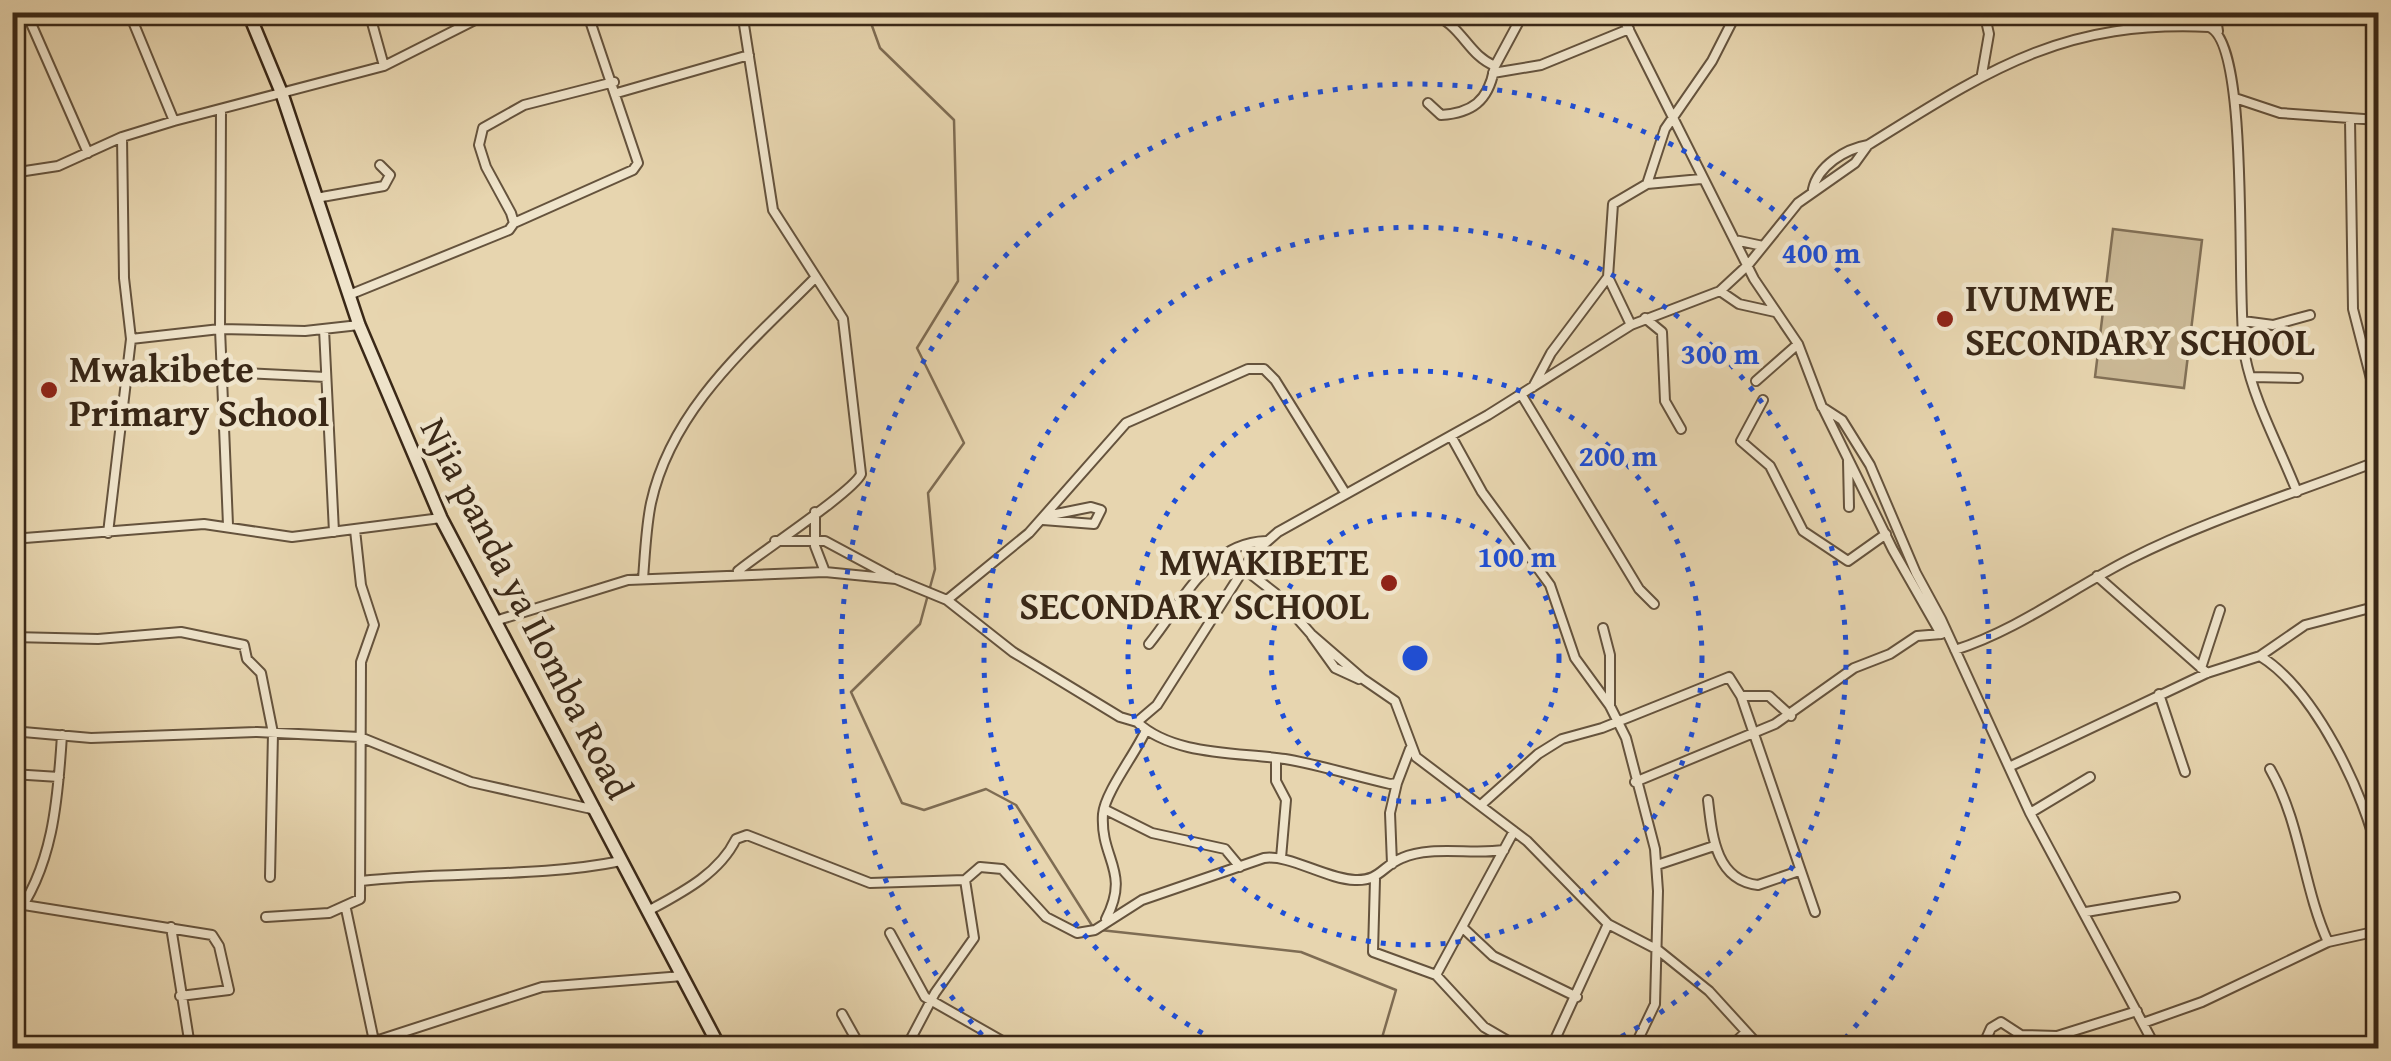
<svg xmlns="http://www.w3.org/2000/svg" width="2391" height="1061" font-family="'Gentium Book Plus',serif">
  <rect width="100%" height="100%" fill="#e7d5af"/>
  <filter id="stains"><feTurbulence type="fractalNoise" baseFrequency=".002" numOctaves="4"/><feColorMatrix values="0 0 0 0 .2 0 0 0 0 .09 0 0 0 0 .02 0 0 0 .5 -.17"/></filter>
  <radialGradient id="worn" r=".72"><stop offset=".6" stop-color="#630" stop-opacity="0"/><stop offset="1" stop-color="#630" stop-opacity=".3"/></radialGradient>
  <path fill="#cab895" stroke="#827056" stroke-width="2.5" d="M 2113,229 L 2202,240 L 2184,388 L 2095,377 Z"/>
  <g fill="none" stroke-linecap="round" stroke-linejoin="round">
    <path stroke="#7e6c53" stroke-width="2.5" d="M 867,12 L 880,48 L 954,120 L 958,281 L 917,348 L 964,443 L 928,493 L 935,569 L 920,624 L 851,692 L 902,803 L 924,810 L 986,789 L 1016,805 L 1093,927
      M 1100,930 L 1301,952 L 1396,990 L 1379,1048"/>
    <defs>
      <path id="street" d="M 26,12 L 88,153
        M 129,12 L 174,121
        M 369,12 L 384,66
        M 1428,12 C 1463,24 1466,54 1495,66 L 1524,12
        M 1620,12 L 1754,279 L 1798,344 L 1822,407 L 1842,420 L 1870,465 L 1916,573 L 1941,619 L 2030,813 L 2156,1048
        M 2215,12 L 2218,31
        M 2313,12 L 2378,13
        M 1493,73 L 1541,65 L 1629,29
        M 1982,74 L 1989,34 L 1984,12
        M 617,93 L 749,55
        M 2235,98 L 2280,113 L 2378,120
        M 1428,103 L 1441,115 C 1472,113 1488,101 1494,70
        M 221,110 L 220,329 L 228,525
        M 2350,120 L 2353,309 L 2378,406
        M 12,173 L 58,166 L 122,137 L 174,121 L 384,66 L 491,12
        M 1647,184 L 1665,129 L 1712,61 L 1737,12
        M 1813,189 C 1818,166 1845,149 1868,145
        M 316,198 L 384,186 L 390,175 L 380,165
        M 514,223 L 633,170 L 638,163 L 587,12
        M 1735,240 L 1763,246
        M 1720,291 L 1739,304 L 1775,312
        M 349,295 L 509,230 L 514,223 L 511,213 L 486,167 L 479,145 L 483,128 L 524,105 L 614,82
        M 1645,318 L 1662,332 L 1665,401 L 1681,429
        M 2243,321 L 2273,325 L 2310,315
        M 1631,325 L 1608,277 L 1613,204 L 1647,184 L 1701,179
        M 324,329 L 334,532
        M 131,339 L 220,329 L 305,331 L 359,325
        M 224,372 L 326,377
        M 2252,377 L 2298,378
        M 1756,381 L 1798,344
        M 1533,387 L 1551,353 L 1608,277
        M 1521,394 L 1639,589 L 1654,604
        M 1763,400 L 1741,441 L 1770,466 L 1803,531 L 1848,561 L 1886,534
        M 1823,408 L 1893,550 L 1941,634
        M 1451,436 L 1482,492 L 1550,585 L 1575,658 L 1610,706 L 1626,738 L 1655,849 L 1658,891 L 1655,1004 L 1634,1048
        M 1848,461 L 1849,507
        M 815,512 L 815,546 L 825,572
        M 1043,520 L 1094,524 L 1101,510 L 1091,507 L 1046,516
        M 108,533 L 131,339 L 124,278 L 122,137
        M 12,539 L 204,524 L 292,537 L 441,518
        M 775,541 L 825,541 L 892,577
        M 1225,554 L 1275,593 L 1311,634 L 1363,679 L 1395,701 L 1416,757 L 1527,841 L 1608,924 L 1658,950 L 1709,991 L 1761,1048
        M 738,571 C 761,552 854,491 861,474 L 843,319 L 816,277
        M 2097,576 L 2207,673
        M 643,579 C 645,554 646,527 651,503 C 672,407 751,343 816,277 L 773,210 L 742,12
        M 947,600 L 1029,533 L 1126,423 L 1248,369 L 1264,369 L 1275,380 L 1344,491
        M 495,621 L 628,580 L 825,572 L 896,579 L 947,600 L 1013,652 L 1120,717 L 1137,722 L 1157,705 L 1254,553 L 1278,532 L 1488,415 L 1631,325 L 1720,291 L 1748,265 L 1798,203 L 1855,163 L 1868,145 C 1987,71 2061,20 2209,27 C 2252,44 2235,303 2245,356 C 2254,402 2280,448 2297,492
        M 1603,628 L 1610,655 L 1610,706
        M 1312,636 L 1335,668 L 1359,679
        M 12,637 L 98,639 L 181,632 L 244,645 L 247,659 L 261,673 L 273,733 L 270,877
        M 1149,644 C 1182,604 1207,543 1266,541
        M 1955,650 C 2018,630 2071,589 2130,559 C 2209,519 2296,493 2378,461
        M 2260,656 L 2305,625 L 2378,606
        M 2201,668 L 2220,610
        M 2159,694 L 2185,772
        M 1741,696 L 1769,696 L 1791,716
        M 1137,722 C 1173,756 1238,752 1285,759 C 1320,765 1355,776 1390,784 L 1397,783 L 1410,749
        M 12,731 L 91,738 L 257,732 L 360,737 L 471,782 L 596,810
        M 1276,759 L 1276,781 L 1286,800 L 1281,858
        M 2011,766 L 2207,673 L 2260,656 C 2315,690 2365,794 2378,856
        M 2270,769 C 2301,823 2303,887 2328,942
        M 12,774 L 59,777
        M 1635,782 L 1775,724 L 1854,668 L 1890,654 L 1917,636 L 1941,634
        M 1708,800 C 1712,834 1715,880 1758,885 L 1799,871
        M 1482,804 L 1538,754 L 1562,739 L 1602,728 L 1729,677 L 1741,696 L 1815,912
        M 1104,809 L 1152,833 L 1225,849 L 1240,867
        M 2030,813 L 2090,777
        M 1514,831 L 1436,975 L 1484,1027 L 1520,1048
        M 1392,864 L 1390,813 L 1397,783
        M 1657,865 L 1714,846
        M 1375,879 L 1373,952 L 1436,975
        M 361,881 C 447,871 537,878 621,861
        M 24,905 L 212,935 L 219,946 L 229,990 L 180,996
        M 346,909 L 374,1041
        M 648,911 C 681,893 719,874 736,839 L 747,835 L 870,883 L 965,880
        M 2086,912 L 2175,897
        M 266,917 L 329,913 L 360,899 L 361,662 L 374,625 L 361,585 L 355,530
        M 1106,919 C 1131,870 1100,860 1103,814 C 1105,792 1136,753 1146,730
        M 12,921 C 53,869 58,799 62,735
        M 171,927 L 190,1046
        M 1462,927 L 1493,956 L 1577,997
        M 890,933 L 925,997 L 1011,1046 L 1026,1048
        M 842,1014 L 861,1048
        M 2143,1023 L 2202,1002 L 2328,942 L 2378,931
        M 354,1048 L 542,987 L 683,976
        M 906,1048 L 935,993 L 974,938 L 965,880 L 980,867 L 1002,869 L 1046,917 L 1077,933 L 1095,930 L 1142,900 L 1264,858 C 1289,854 1326,879 1355,880 C 1380,881 1382,866 1402,858 C 1431,845 1472,855 1504,850
        M 1551,1048 L 1608,924
        M 1729,1048 L 1746,1032
        M 1982,1048 L 1991,1028 L 2001,1022 L 2021,1035 L 2057,1036 L 2137,1011"/>
      <path id="secondary" d="M 248,12 L 282,94 L 359,325 L 441,518 L 720,1048"/>
    </defs>
    <use href="#street" stroke="#65533d" stroke-width="12"/>
    <use href="#secondary" stroke="#3a2817" stroke-width="16"/>
    <use href="#street" stroke="#efe4cb" stroke-width="8"/>
    <use href="#secondary" stroke="#efe4cb" stroke-width="11"/>
  </g>
  <g fill="none" stroke="#1d4ed8" stroke-width="5" stroke-dasharray="5 10">
    <circle cx="1415" cy="658" r="144"/>
    <circle cx="1415" cy="658" r="287"/>
    <path d="M1229 1047A431 431 0 1 1 1601 1047"/>
    <path d="M992 1046A574 574 0 1 1 1838 1046"/>
  </g>
  <g fill="#8f2418" stroke="#efe4cb" stroke-width="4">
    <circle cx="1945" cy="319" r="10"/>
    <circle cx="49" cy="390" r="10"/>
    <circle cx="1389" cy="583" r="10"/>
  </g>
  <g text-anchor="middle" dominant-baseline="central" stroke-width="9" stroke-linejoin="round" paint-order="stroke">
    <g font-size="38" font-weight="bold" fill="#3a2817" stroke="#efe4cb" text-anchor="start">
      <text x="1965" y="297">IVUMWE<tspan x="1965" dy="44">SECONDARY SCHOOL</tspan></text>
      <text x="69" y="368">Mwakibete<tspan x="69" dy="44">Primary School</tspan></text>
      <text x="1369" y="561" text-anchor="end">MWAKIBETE<tspan x="1369" dy="44">SECONDARY SCHOOL</tspan></text>
    </g>
    <g font-size="38" fill="#3a2817" stroke="#efe4cb">
      <text transform="translate(528 608) rotate(63)">Njia panda ya Ilomba Road</text>
    </g>
  </g>
  <circle cx="1415" cy="658" r="15" fill="#1d4ed8" stroke="#efe4cb" stroke-width="5"/>
  <g font-size="30" text-anchor="middle" font-weight="bold" fill="#1d4ed8" stroke="#efe4cb" stroke-width="9" stroke-linejoin="round" paint-order="stroke">
    <text x="1821" y="263">400 m</text>
    <text x="1720" y="364">300 m</text>
    <text x="1618" y="466">200 m</text>
    <text x="1517" y="567">100 m</text>
  </g>
  <rect width="2391" height="1061" fill="none" stroke="#e7d5af" stroke-width="50"/>
  <rect x="15" y="15" width="2361" height="1031" fill="none" stroke="#3a2817" stroke-width="5"/>
  <rect x="25" y="25" width="2341" height="1011" fill="none" stroke="#3a2817" stroke-width="2.5"/>
  <rect width="100%" height="100%" filter="url(#stains)"/>
  <rect width="100%" height="100%" fill="url(#worn)"/>
</svg>
